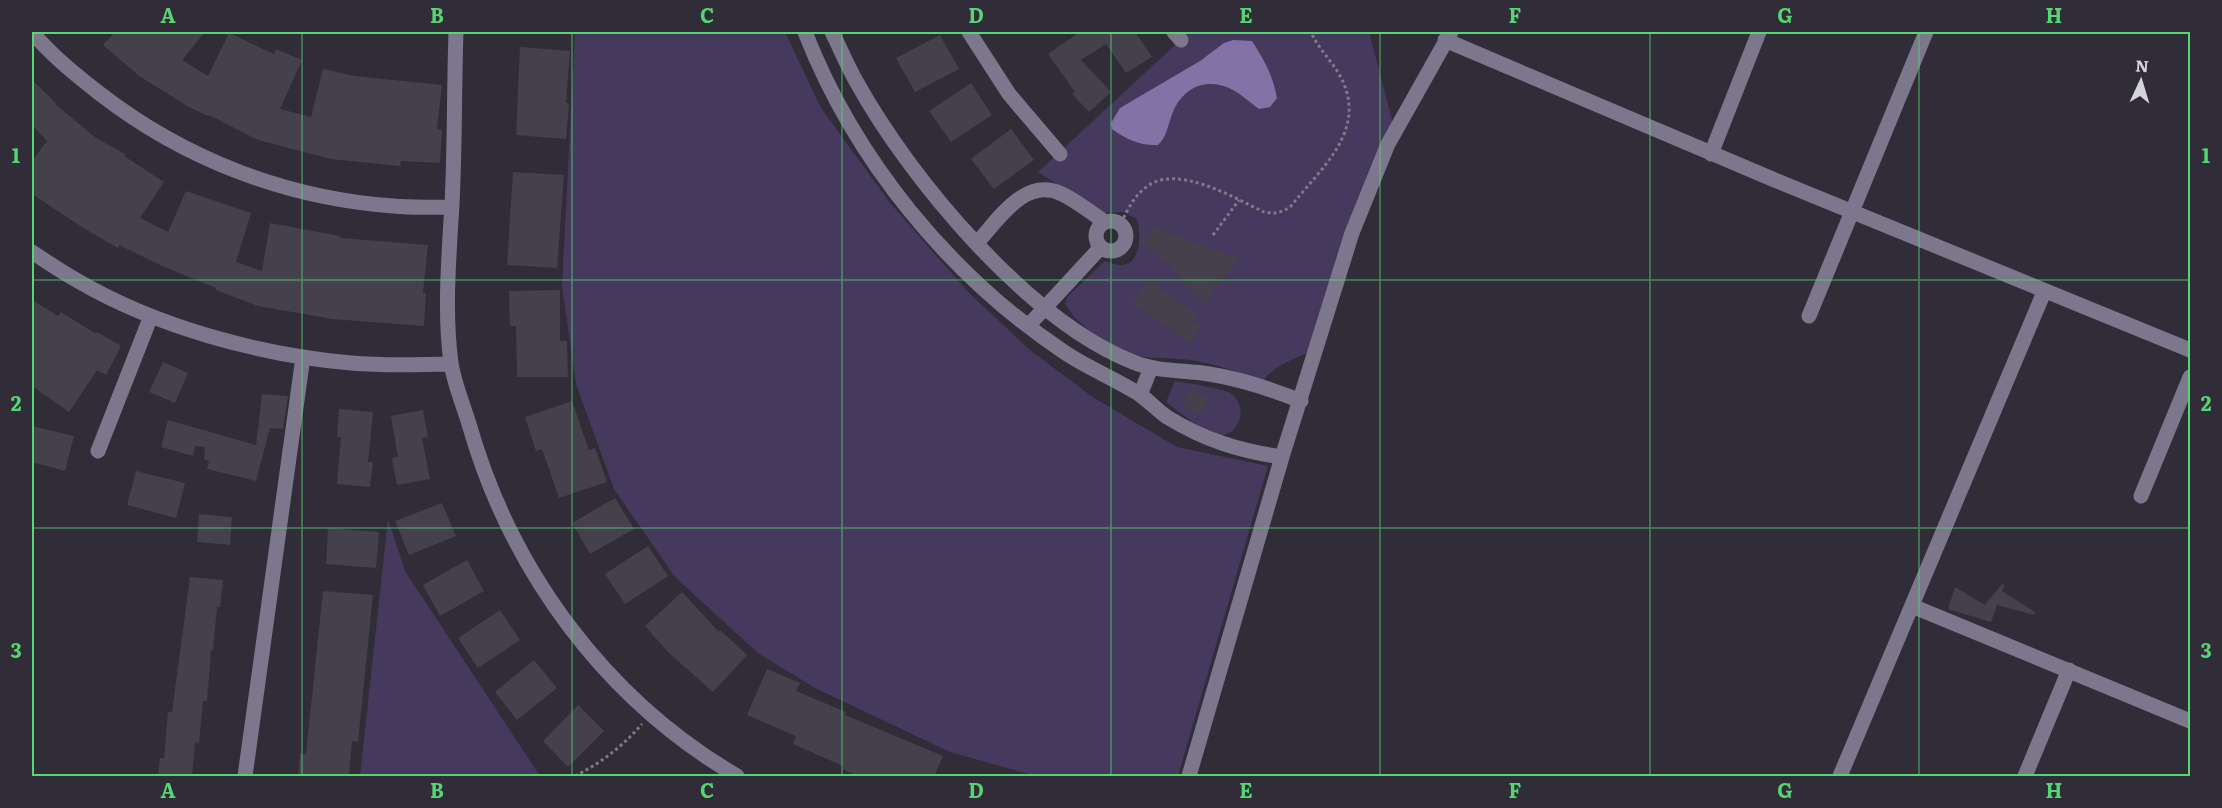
<svg xmlns="http://www.w3.org/2000/svg" width="2222" height="808" font-family="Literata,serif">
  <rect width="100%" height="100%" fill="#302d38"/>
  <path fill="#45395e" d="M 575,32 L 785,32 L 821,108 L 891,204 L 970,294 L 1031,351 L 1094,398 L 1177,447 L 1268,466 L 1178,776 L 1036,776 L 950,752 L 815,688 L 758,653 L 675,577 L 614,489 L 576,384 L 562,286 Z
    M 1189,32 L 1369,32 L 1394,127 L 1307,353 C 1289,361 1274,366 1262,382 C 1240,372 1215,364 1191,360 C 1171,357 1150,360 1130,354 C 1109,347 1074,323 1065,303 L 1068,296 L 1105,261 C 1109,262 1115,265 1119,265 C 1142,267 1141,233 1137,219 L 1123,212 L 1103,213 L 1038,172 Z
    M 1175,381 C 1187,383 1221,388 1230,393 C 1247,404 1243,433 1221,435 C 1207,437 1178,410 1166,402 Z
    M 388,519 L 405,571 L 540,776 L 360,776 Z"/>
  <path fill="#8272a5" d="M 1233,40 L 1252,41 C 1264,60 1273,75 1277,98 L 1270,107 L 1259,109 C 1251,103 1242,95 1233,90 C 1208,77 1184,86 1173,112 C 1168,124 1167,137 1158,145 C 1140,146 1126,139 1112,129 L 1111,123 L 1120,108 L 1200,61 L 1224,43 Z"/>
  <path fill="#44414c" d="M 115,32 L 205,32 L 182,60 L 208,76 L 229,33 L 274,54 L 276,49 L 302,60 L 280,109 L 311,117 L 323,69 L 354,76 L 442,85 L 437,129 L 442,130 L 440,163 L 401,161 L 400,166 L 331,159 L 258,140 L 209,115 L 208,116 L 189,107 L 139,76 L 103,45 Z
    M 1080,32 L 1135,32 L 1152,57 L 1126,73 L 1106,44 L 1081,60 L 1111,92 L 1089,112 L 1072,94 L 1075,92 L 1048,54 Z
    M 940,35 L 959,69 L 915,92 L 896,58 Z
    M 520,47 L 570,51 L 566,103 L 569,103 L 566,139 L 516,135 Z
    M 32,80 L 56,103 L 55,104 L 96,138 L 125,154 L 124,156 L 164,182 L 140,218 L 168,232 L 186,191 L 251,213 L 236,262 L 262,271 L 270,223 L 340,236 L 340,238 L 428,245 L 423,293 L 426,293 L 424,326 L 332,319 L 258,306 L 216,290 L 216,288 L 162,266 L 119,245 L 118,248 L 85,229 L 32,194 L 32,161 L 47,141 L 32,125 Z
    M 971,83 L 992,115 L 951,142 L 929,111 Z
    M 1011,129 L 1034,160 L 994,189 L 971,159 Z
    M 513,172 L 564,175 L 557,268 L 507,265 Z
    M 1154,227 L 1240,259 L 1212,291 L 1215,292 L 1204,306 L 1167,262 L 1140,242 Z
    M 1149,280 L 1197,315 L 1193,320 L 1202,326 L 1191,343 L 1131,303 Z
    M 560,290 L 560,341 L 567,341 L 568,377 L 517,377 L 516,326 L 510,326 L 509,291 Z
    M 32,300 L 58,316 L 61,312 L 96,334 L 97,332 L 121,346 L 106,375 L 97,370 L 69,412 L 32,386 Z
    M 163,362 L 188,373 L 175,403 L 149,392 Z
    M 1190,389 L 1209,398 L 1202,414 L 1182,406 Z
    M 262,394 L 288,396 L 283,429 L 270,428 L 256,481 L 207,469 L 209,461 L 204,459 L 205,447 L 195,446 L 193,456 L 161,447 L 168,420 L 256,445 Z
    M 572,401 L 589,450 L 595,448 L 607,482 L 559,498 L 542,449 L 536,451 L 525,417 Z
    M 339,409 L 373,412 L 368,462 L 373,462 L 370,487 L 337,484 L 341,437 L 337,437 Z
    M 423,410 L 428,437 L 422,438 L 430,479 L 397,485 L 392,458 L 398,457 L 391,416 Z
    M 32,426 L 74,436 L 65,471 L 32,462 Z
    M 136,471 L 185,483 L 176,518 L 127,505 Z
    M 615,498 L 634,529 L 590,554 L 572,523 Z
    M 442,503 L 456,536 L 409,555 L 395,521 Z
    M 199,514 L 232,517 L 230,545 L 197,542 Z
    M 328,528 L 379,532 L 376,568 L 326,564 Z
    M 648,546 L 668,576 L 625,604 L 605,574 Z
    M 467,560 L 484,591 L 440,616 L 423,585 Z
    M 190,577 L 223,580 L 220,607 L 217,607 L 213,650 L 211,650 L 207,701 L 203,701 L 199,743 L 195,742 L 192,777 L 158,777 L 160,758 L 164,758 L 168,712 L 172,712 Z
    M 2002,584 L 2005,585 L 2002,591 L 2035,612 L 2034,615 L 1997,605 L 1991,622 L 1948,609 L 1955,587 L 1985,605 Z
    M 323,591 L 373,595 L 358,742 L 352,741 L 349,777 L 298,777 L 300,754 L 306,754 Z
    M 682,592 L 719,632 L 720,630 L 747,655 L 713,692 L 669,653 L 645,626 Z
    M 500,610 L 520,640 L 478,668 L 458,638 Z
    M 534,660 L 557,688 L 517,720 L 495,692 Z
    M 767,669 L 800,683 L 796,691 L 846,712 L 845,715 L 943,756 L 934,777 L 860,777 L 842,769 L 843,766 L 793,744 L 796,736 L 747,715 Z
    M 578,705 L 604,731 L 568,767 L 543,741 Z"/>
  <g fill="none" stroke-linecap="round" stroke-linejoin="round">
    <path stroke="#7e7b84" stroke-width="3" stroke-dasharray="3 3" stroke-linecap="butt" d="M 1121,223 C 1127,211 1134,196 1145,188 C 1175,162 1234,198 1264,212 C 1275,214 1282,213 1291,206 C 1323,166 1370,128 1339,74 C 1330,59 1318,48 1311,32
      M 1213,235 L 1239,200
      M 575,776 C 601,763 623,746 642,724"/>
    <path stroke="#7d778e" stroke-width="15" d="M 32,32 C 51,55 76,75 99,93 C 184,159 285,198 393,206 C 412,208 432,207 452,207
      M 456,32 C 454,89 455,147 452,204 C 449,256 444,311 451,363 C 454,383 463,404 469,424 C 511,571 605,699 737,776
      M 805,32 C 855,160 949,275 1064,352 C 1088,368 1115,379 1139,394 C 1149,401 1157,410 1167,417 C 1204,440 1240,451 1282,457
      M 832,32 C 840,48 847,65 856,81 C 910,179 1028,320 1133,362 C 1157,372 1184,370 1209,374 C 1241,379 1271,389 1301,401
      M 969,32 L 1009,94 L 1060,154
      M 1174,32 L 1181,40
      M 1445,40 L 1770,178 L 2190,350
      M 1711,154 L 1759,32
      M1096 236a15 15 0 1 1 30 0a15 15 0 1 1-30 0Z
      M 977,243 C 999,219 1025,176 1062,194 C 1077,201 1091,213 1105,222
      M 32,252 C 47,262 62,272 78,281 C 157,327 260,355 351,363 C 385,366 418,365 451,364
      M 1809,316 L 1926,32
      M 1028,326 L 1101,247
      M 1140,395 L 1151,368
      M 98,451 L 151,316
      M 2141,496 L 2190,377
      M 1912,606 L 2190,721
      M 245,776 L 303,357
      M 1189,776 L 1282,457 L 1352,233 L 1388,144 L 1451,32
      M 1840,776 L 2044,292
      M 2025,776 L 2069,670"/>
  </g>
  <path fill="none" stroke="#56d671" stroke-width="1.5" stroke-opacity="0.55" d="M 302,32 L 302,776M 572,32 L 572,776M 842,32 L 842,776M 1111,32 L 1111,776M 1380,32 L 1380,776M 1650,32 L 1650,776M 1919,32 L 1919,776M 32,280 L 2190,280M 32,528 L 2190,528"/>
  <rect width="2222" height="808" fill="none" stroke="#302d38" stroke-width="66"/>
  <g transform="translate(2141 81) rotate(4)" stroke="#302d38" stroke-width="4.5" paint-order="stroke">
  <path d="M0-4.5L10 22L0 15L-10 22Z" fill="#d5d3da"/>
  <text y="-9" font-size="16" font-weight="bold" text-anchor="middle" fill="#d5d3da">N</text>
  </g>
  <rect x="33" y="33" width="2156" height="742" fill="none" stroke="#56d671" stroke-width="2"/>
  <g font-size="20" text-anchor="middle" font-weight="bold" fill="#56d671">
    <text x="168" y="23">A</text>
    <text x="437" y="23">B</text>
    <text x="707" y="23">C</text>
    <text x="976" y="23">D</text>
    <text x="1246" y="23">E</text>
    <text x="1515" y="23">F</text>
    <text x="1785" y="23">G</text>
    <text x="2054" y="23">H</text>
    <text x="16" y="163">1</text>
    <text x="2206" y="163">1</text>
    <text x="16" y="411">2</text>
    <text x="2206" y="411">2</text>
    <text x="16" y="658">3</text>
    <text x="2206" y="658">3</text>
    <text x="168" y="798">A</text>
    <text x="437" y="798">B</text>
    <text x="707" y="798">C</text>
    <text x="976" y="798">D</text>
    <text x="1246" y="798">E</text>
    <text x="1515" y="798">F</text>
    <text x="1785" y="798">G</text>
    <text x="2054" y="798">H</text>
  </g>
</svg>
